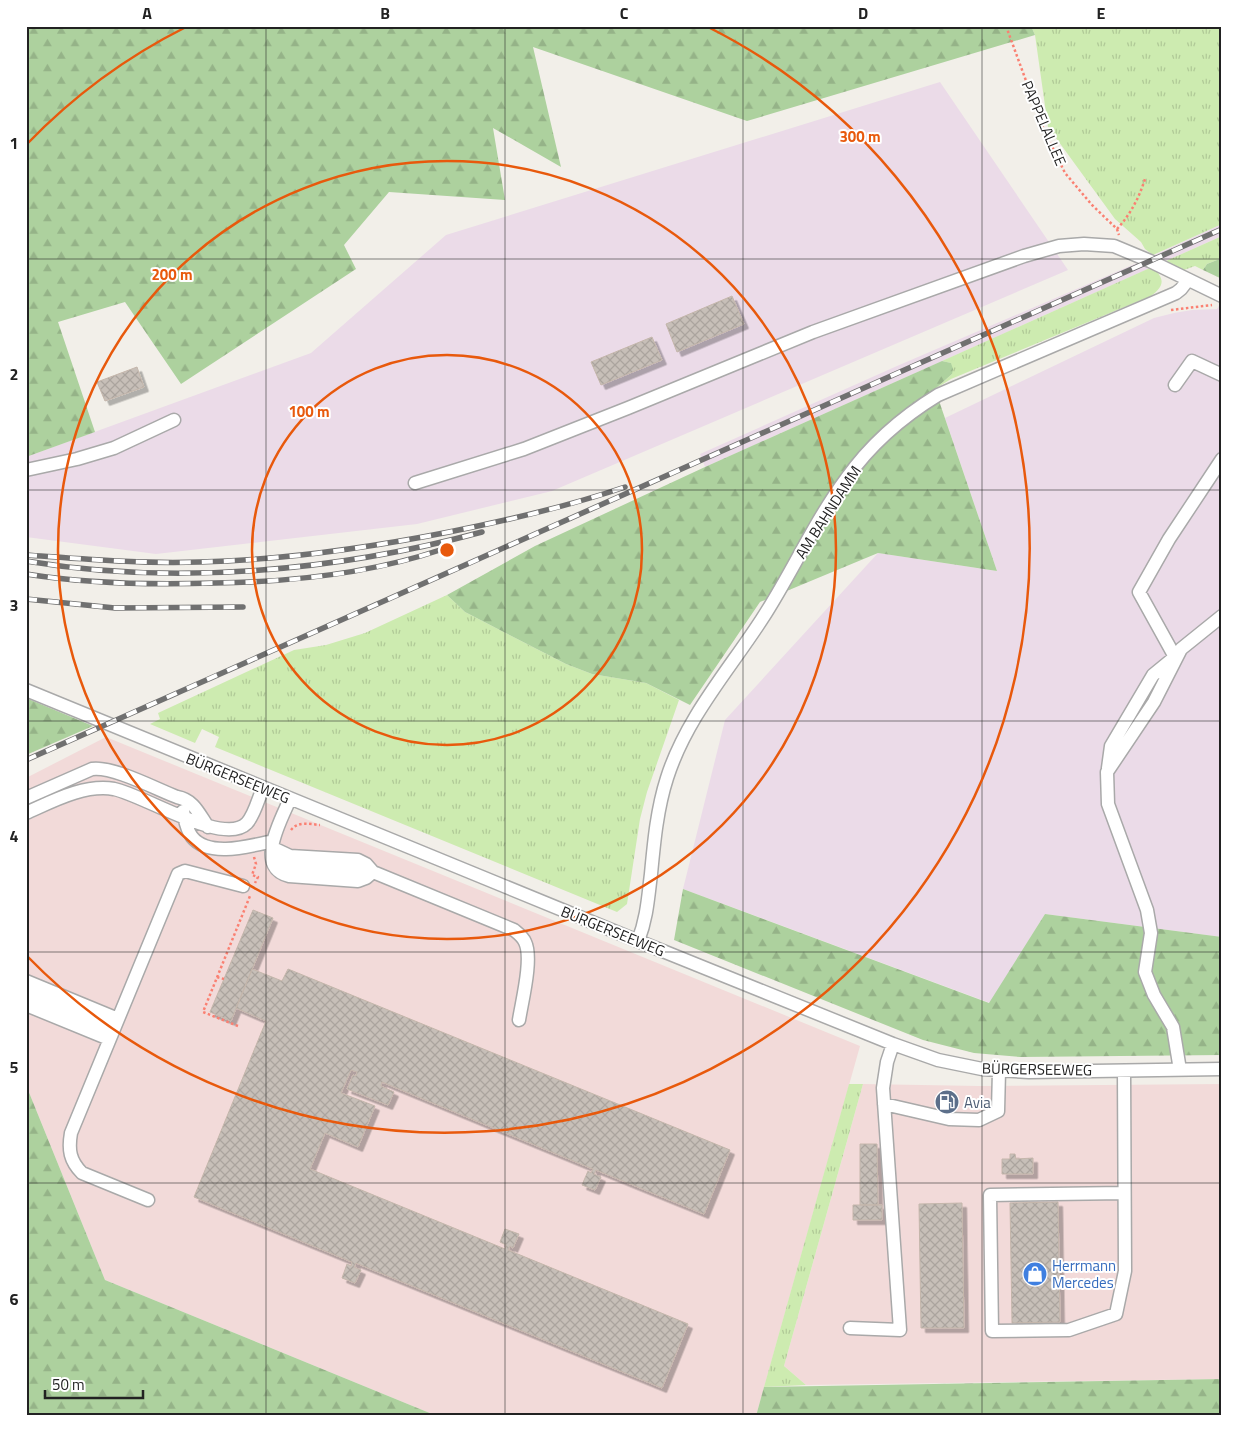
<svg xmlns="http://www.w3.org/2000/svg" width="1248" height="1442" font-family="'Titillium Web',sans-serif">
  <defs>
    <pattern id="grass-tufts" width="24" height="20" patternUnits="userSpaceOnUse" patternTransform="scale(1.25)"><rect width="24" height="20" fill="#cdebb0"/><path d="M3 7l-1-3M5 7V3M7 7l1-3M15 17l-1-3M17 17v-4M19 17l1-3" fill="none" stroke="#b0c997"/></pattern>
    <pattern id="forest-firs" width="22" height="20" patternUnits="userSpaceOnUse" patternTransform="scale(1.25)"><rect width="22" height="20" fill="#add19e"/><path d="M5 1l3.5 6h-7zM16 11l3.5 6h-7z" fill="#95b388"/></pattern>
    <pattern id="building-cross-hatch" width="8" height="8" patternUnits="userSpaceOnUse" patternTransform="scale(1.25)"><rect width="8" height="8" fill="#c7bfb8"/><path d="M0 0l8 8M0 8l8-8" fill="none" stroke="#aba49e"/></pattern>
    <filter id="shadow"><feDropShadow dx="4.5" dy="4.5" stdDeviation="0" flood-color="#0004"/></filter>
  </defs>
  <rect width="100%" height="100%" fill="#f2efe9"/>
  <path fill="#f2dad9" d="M 106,737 L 860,1046 L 756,1416 L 437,1416 L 105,1280 L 26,1085 L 26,778 Z
    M 863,1084 L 979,1086 L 1222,1084 L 1222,1379 L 806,1385 L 784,1366 Z"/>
  <path fill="#ebdbe8" d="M 940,82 L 1068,270 L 552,491 L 417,524 L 156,554 L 26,537 L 26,457 L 311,353 L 446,235 Z
    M 1222,224 L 1222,236 L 705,467 L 700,454 L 897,366 L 1137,263 Z
    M 1220,304 L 1222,304 L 1222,937 L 1045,914 L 990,1003 L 683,889 L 725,720 L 878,553 L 997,571 L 945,418 L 1154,318 L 1174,313 L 1192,310 L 1217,309 Z"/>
  <path fill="url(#grass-tufts)" d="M 1031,26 L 1222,26 L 1222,224 L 1153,255 L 1145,249 L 1141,242 L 1115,219 L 1048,127 L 1035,35 Z
    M 1222,236 L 1222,258 L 1207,264 L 1203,270 L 1195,266 L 1184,270 L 1166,261 Z
    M 1152,267 C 1165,278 1165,286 1151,296 L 951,379 L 935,389 L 952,374 L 951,363 L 942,361 Z
    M 447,595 L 465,612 L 566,664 L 592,674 L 646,683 L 679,700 L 647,792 L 640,819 L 627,904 L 617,912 L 215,747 L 219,737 L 202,729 L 195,743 L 150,724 L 160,719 L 158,713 L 294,650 L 326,645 L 365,633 Z
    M 849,1084 L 863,1084 L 784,1366 L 806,1385 L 764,1387 Z"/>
  <path fill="url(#forest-firs)" d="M 26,26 L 1031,26 L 1035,35 L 747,121 L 533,47 L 561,167 L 493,128 L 505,200 L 389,192 L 344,245 L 356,269 L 181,384 L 125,302 L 58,322 L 95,432 L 26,457 Z
    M 1222,258 L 1222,279 L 1203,270 L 1207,264 Z
    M 942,361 L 951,363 L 953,369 L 952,374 L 935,389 L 997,571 L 878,553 L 760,602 L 690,705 L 646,683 L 592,674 L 566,664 L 465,612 L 447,595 L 535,546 L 705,467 Z
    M 26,698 L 93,726 L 26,755 Z
    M 683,889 L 989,1003 L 1045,914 L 1222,937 L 1222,1055 L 1020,1057 L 974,1053 L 923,1040 L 674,940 Z
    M 26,1085 L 105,1280 L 437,1416 L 26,1416 Z
    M 1222,1379 L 1222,1416 L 756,1416 L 764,1387 Z"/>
  <path fill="url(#building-cross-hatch)" stroke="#c4b6ab" filter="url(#shadow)" d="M 732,296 L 744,324 L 677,352 L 666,324 Z
    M 652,337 L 662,360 L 601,385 L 591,362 Z
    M 137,367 L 144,387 L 105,401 L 97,382 Z
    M 253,910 L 273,918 L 231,1021 L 210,1012 Z
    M 252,969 L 282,981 L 288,969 L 730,1150 L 704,1214 L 596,1170 L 594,1174 L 601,1177 L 595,1190 L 582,1185 L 588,1171 L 591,1173 L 593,1169 L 382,1082 L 381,1086 L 394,1092 L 388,1105 L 347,1089 L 353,1075 L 356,1076 L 357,1072 L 351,1070 L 341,1093 L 375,1106 L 358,1147 L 325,1133 L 310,1169 L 505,1249 L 506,1245 L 500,1242 L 505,1229 L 519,1234 L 513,1248 L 510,1246 L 508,1250 L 688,1324 L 662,1388 L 356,1263 L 354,1267 L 361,1270 L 355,1283 L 342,1278 L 347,1264 L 351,1266 L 352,1262 L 194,1197 L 266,1021 L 236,1008 Z
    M 860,1144 L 877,1144 L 878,1205 L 860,1205 Z
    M 1010,1154 L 1015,1154 L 1016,1159 L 1033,1158 L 1033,1174 L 1002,1174 L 1002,1159 L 1010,1159 Z
    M 1058,1202 L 1060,1322 L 1012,1323 L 1010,1203 Z
    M 962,1203 L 964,1328 L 921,1328 L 919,1204 Z
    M 853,1205 L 882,1205 L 882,1220 L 853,1220 Z"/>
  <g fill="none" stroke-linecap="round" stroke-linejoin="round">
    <defs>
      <path id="minor" d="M 1175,385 L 1192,361 L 1222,375
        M 26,470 L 77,459 L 114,448 L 174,420
        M 415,483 L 524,449 L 628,408 L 813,332 L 1024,256 L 1059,246 L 1084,244 L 1114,246 L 1150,261 L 1222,296
        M 26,690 L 638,941 L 893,1044 L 938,1060 L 982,1069 L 1029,1072 L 1222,1069
        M 1108,768 L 1111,746 L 1153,675 L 1175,657 L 1139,592 L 1169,539 L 1222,459
        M 26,798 L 92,769 C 113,766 156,789 177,797 C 194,800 199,814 208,827
        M 290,799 C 281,820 254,867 289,876 L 358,881 L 366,878 L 373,872
        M 183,811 C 185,820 186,829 192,837 C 209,858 250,846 273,841
        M 26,813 C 53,801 84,784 114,789 C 144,795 224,847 247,823 C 255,814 258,799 263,788
        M 273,848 C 275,858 279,863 289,866 L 373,872 L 514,930 C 519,934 523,937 525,942 C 533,958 522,1001 519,1020
        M 273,848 L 290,856 L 358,860 L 366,864 L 373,872
        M 638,941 C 647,918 648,898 651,874 C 654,842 657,809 667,778 C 686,718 729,670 762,619 C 792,573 814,522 846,479 C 870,445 902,417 938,395 L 1176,293 L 1181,289 L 1188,280
        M 26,981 L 118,1019
        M 26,993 L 114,1029
        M 26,1005 L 109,1039
        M 1180,1070 L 1173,1027 L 1154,995 L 1145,972 L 1151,933 L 1147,910 L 1108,804 L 1107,772 L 1154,702 L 1181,649 L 1222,616
        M 1124,1071 L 1125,1271 L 1116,1314 L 1069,1330 L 992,1331 L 990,1195 L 1124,1193
        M 884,1104 L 949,1119 L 979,1120 L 998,1111 L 999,1071
        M 148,1200 L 82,1173 C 70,1161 68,1150 71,1133 L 178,874 L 185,871 L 243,886
        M 850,1328 L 900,1330 L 883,1088 L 887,1062 L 893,1044"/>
    </defs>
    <use href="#minor" stroke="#a9a9a9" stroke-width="15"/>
    <path stroke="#fa8072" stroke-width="2.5" stroke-dasharray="2.5 2.5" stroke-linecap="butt" d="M 1006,26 L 1044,130 L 1065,173 L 1092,205 L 1117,229 L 1119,235
      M 1117,229 C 1130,215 1139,198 1145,179
      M 1171,310 L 1212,305
      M 291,830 C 298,821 309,824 320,825
      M 254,857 L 256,864 L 252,875 L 258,877 L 255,883
      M 217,977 L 224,979
      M 238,1026 L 203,1012 L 250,896"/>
    <use href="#minor" stroke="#fff" stroke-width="12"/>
    <defs>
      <path id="rail" d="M 26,555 C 84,559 142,564 200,562 C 284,560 367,548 449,532 C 509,520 566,507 625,487
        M 26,561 C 175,586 337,571 482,532
        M 26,574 C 89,584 152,585 215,583 C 291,582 368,574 440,550
        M 26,599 L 115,608 L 243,607
        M 26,760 L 1222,229"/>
    </defs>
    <use href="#rail" stroke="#707070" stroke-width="5.5"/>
    <use href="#rail" stroke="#fff" stroke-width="4" stroke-dasharray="11" stroke-linecap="butt"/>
  </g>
  <path fill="none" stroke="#222" stroke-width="1" stroke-opacity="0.55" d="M 266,26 L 266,1416M 505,26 L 505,1416M 743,26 L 743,1416M 982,26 L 982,1416M 26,259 L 1222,259M 26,490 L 1222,490M 26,721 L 1222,721M 26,952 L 1222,952M 26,1183 L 1222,1183"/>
  <g fill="none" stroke="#e8590c" stroke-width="2.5">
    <circle cx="447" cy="550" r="195"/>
    <circle cx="447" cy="550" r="389"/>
    <path d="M27 144A584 584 0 0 1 186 27M708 27A584 584 0 1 1 27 956"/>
  </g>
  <defs>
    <symbol id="fuel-disc" viewBox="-11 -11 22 22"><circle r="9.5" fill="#5c6f8a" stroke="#fff"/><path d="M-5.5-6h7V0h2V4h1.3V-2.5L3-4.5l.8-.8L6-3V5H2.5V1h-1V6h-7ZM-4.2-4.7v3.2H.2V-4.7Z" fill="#fff"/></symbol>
    <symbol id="shop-disc" viewBox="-11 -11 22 22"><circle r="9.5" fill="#3f7fe0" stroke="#fff"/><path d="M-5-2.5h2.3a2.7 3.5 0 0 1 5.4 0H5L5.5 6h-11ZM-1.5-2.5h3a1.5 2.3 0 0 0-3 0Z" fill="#fff"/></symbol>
  </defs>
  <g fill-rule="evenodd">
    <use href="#fuel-disc" x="933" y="1088" width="28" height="28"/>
    <use href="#shop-disc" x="1021" y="1260" width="28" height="28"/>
  </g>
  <g text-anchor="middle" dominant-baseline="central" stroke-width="4" stroke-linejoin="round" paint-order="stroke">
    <g font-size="15" fill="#222" stroke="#fff">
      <text transform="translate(1044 123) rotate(67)">PAPPELALLEE</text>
      <text transform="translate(828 512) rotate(-57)">AM BAHNDAMM</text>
      <text transform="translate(238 778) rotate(22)">BÜRGERSEEWEG</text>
      <text transform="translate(613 931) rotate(22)">BÜRGERSEEWEG</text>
      <text transform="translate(1037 1069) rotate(1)">BÜRGERSEEWEG</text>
    </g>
    <g font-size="15" fill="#4e5e75" stroke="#fff" text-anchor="start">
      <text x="964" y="1102">Avia</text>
    </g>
    <g font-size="15" fill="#366cbe" stroke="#fff" text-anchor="start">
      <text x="1052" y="1265">Herrmann<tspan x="1052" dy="17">Mercedes</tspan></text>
    </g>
  </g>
  <circle cx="447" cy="550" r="8" fill="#e8590c" stroke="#fff" stroke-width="2.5"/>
  <g font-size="15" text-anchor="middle" font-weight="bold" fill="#e8590c" stroke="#fff" stroke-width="4" stroke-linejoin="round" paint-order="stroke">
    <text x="860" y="142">300 m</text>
    <text x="172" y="280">200 m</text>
    <text x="309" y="417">100 m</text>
  </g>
  <rect width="1248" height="1442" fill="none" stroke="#ffffff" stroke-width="55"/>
  <path d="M45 1390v8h98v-8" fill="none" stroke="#222222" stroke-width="2.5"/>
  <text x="52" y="1390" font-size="15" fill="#222222" stroke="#ffffff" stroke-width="4" paint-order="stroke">50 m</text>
  <rect x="28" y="28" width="1192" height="1386" fill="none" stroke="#222" stroke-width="2"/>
  <g font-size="16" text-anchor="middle" font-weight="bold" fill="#222">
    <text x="147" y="19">A</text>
    <text x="385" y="19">B</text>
    <text x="624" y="19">C</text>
    <text x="863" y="19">D</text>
    <text x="1101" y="19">E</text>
    <text x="14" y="149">1</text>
    <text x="14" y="380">2</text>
    <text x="14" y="611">3</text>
    <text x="14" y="842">4</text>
    <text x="14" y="1073">5</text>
    <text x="14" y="1305">6</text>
  </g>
</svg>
